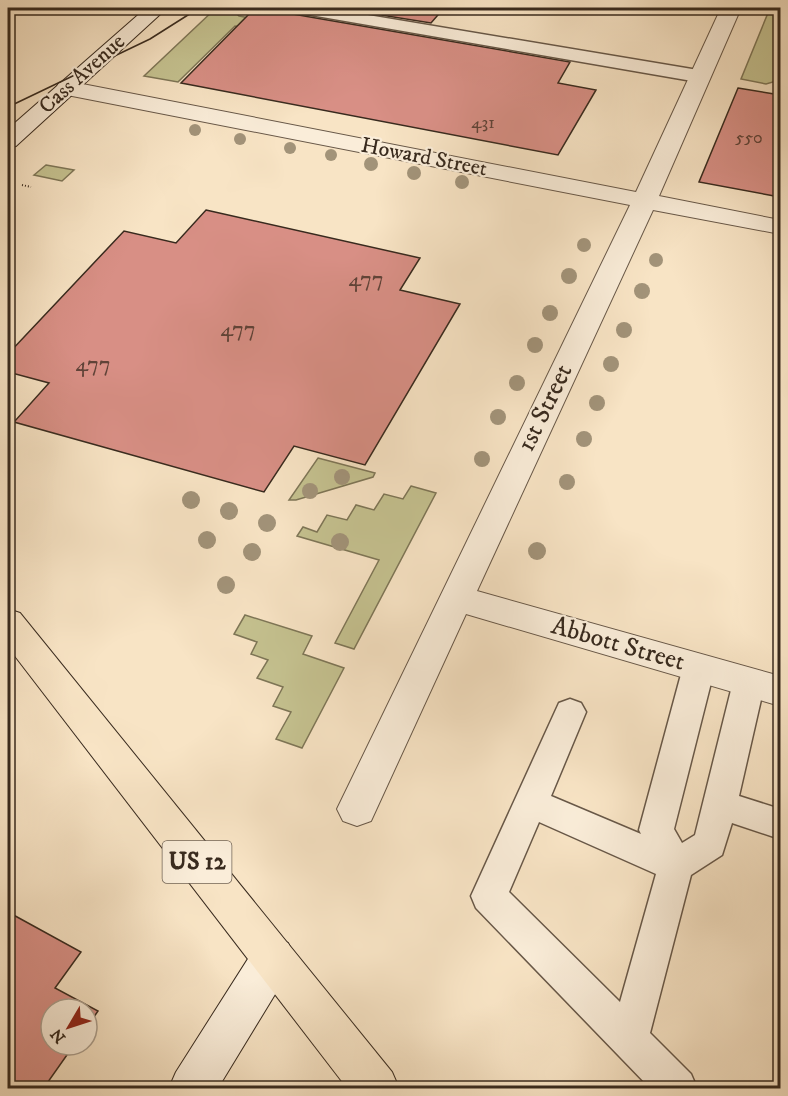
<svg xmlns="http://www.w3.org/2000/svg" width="788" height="1096" font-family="'IM FELL DW Pica',serif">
  <rect width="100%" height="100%" fill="#f8e4c5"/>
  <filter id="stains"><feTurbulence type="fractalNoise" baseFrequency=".00333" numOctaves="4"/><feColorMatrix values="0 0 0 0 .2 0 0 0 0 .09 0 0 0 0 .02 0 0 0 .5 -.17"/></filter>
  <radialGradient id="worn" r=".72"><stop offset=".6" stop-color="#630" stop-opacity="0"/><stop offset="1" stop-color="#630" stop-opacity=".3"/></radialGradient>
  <path fill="#c5c290" stroke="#7e7657" stroke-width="1.5" d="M 216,8 L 239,12 L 237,14 L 239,16 L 250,18 L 241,27 L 235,26 L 178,82 L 144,76 Z
    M 770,8 L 780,8 L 780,80 L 766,84 L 741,79 Z
    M 46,165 L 74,170 L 62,181 L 34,175 Z
    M 318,458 L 375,473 L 373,477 L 296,500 L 289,500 Z
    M 411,486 L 436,493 L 354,649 L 335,643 L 379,560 L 297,536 L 303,527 L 317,532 L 327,515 L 347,520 L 356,505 L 374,510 L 384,494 L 403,499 Z
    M 245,615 L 312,636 L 303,654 L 344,668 L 302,748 L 276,739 L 291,712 L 273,706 L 283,687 L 257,678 L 268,660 L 251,654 L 257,642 L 234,634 Z"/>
  <path fill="#d88f85" stroke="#382a1e" stroke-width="1.5" d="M 255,8 L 289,8 L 293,14 L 570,62 L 558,83 L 596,90 L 558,155 L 181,83 Z
    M 337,8 L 444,8 L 431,23 Z
    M 738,88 L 780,95 L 780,197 L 699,182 Z
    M 206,210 L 420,258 L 400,290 L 460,304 L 365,465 L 294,446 L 264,492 L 14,422 L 49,383 L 8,372 L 8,354 L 124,231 L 176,243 Z
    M 8,912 L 81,952 L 55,988 L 98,1011 L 87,1027 L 87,1009 L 51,1009 L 51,1045 L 74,1045 L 43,1089 L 8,1089 Z"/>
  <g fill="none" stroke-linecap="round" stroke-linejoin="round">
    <defs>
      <path id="lane" d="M 291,8 L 326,8 L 698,70 L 705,72 L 707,76 L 705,80 L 698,82 L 299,13 L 293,12 Z
        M 699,655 L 710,658 L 715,667 L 674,829 L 682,843 L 695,835 L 733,682 L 738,673 L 749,669 L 760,673 L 765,682 L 739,796 L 780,809 L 780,839 L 732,823 L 722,855 L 691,875 L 650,1033 L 691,1074 L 697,1088 L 650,1088 L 476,908 L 471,896 L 559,703 L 570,699 L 581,703 L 586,712 L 551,796 L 641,834 L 639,830 L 683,667 L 688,658 ZM 539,822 L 656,874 L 620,1002 L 509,892 Z"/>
      <path id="street" d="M 721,8 L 741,8 L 659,196 L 780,220 L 780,234 L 653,210 L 477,591 L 780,676 L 780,706 L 466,614 L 371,821 L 357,826 L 343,821 L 337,809 L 630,205 L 67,95 L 59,93 L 56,88 L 59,83 L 67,81 L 636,192 Z"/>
      <path id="secondary" d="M 146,8 L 167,8 L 16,146 L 8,148 L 8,129 Z
        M 273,937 L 288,943 L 295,958 L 288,973 L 218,1088 L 169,1088 L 176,1072 L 258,943 Z"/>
      <path id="primary" d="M 8,609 L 20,613 L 392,1072 L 399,1088 L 347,1088 L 8,647 Z"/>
    </defs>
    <use href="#lane" stroke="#685848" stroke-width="3"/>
    <use href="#street" stroke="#685848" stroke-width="2"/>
    <use href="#secondary" stroke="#382a1e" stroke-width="2"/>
    <use href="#primary" stroke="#382a1e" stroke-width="2"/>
    <path stroke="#382a1e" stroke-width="2" stroke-dasharray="1 2" stroke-linecap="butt" d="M 22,185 L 31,187"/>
    <use href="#lane" fill="#faedd9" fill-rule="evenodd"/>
    <use href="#street" fill="#faedd9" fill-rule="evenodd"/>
    <use href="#secondary" fill="#faedd9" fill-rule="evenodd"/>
    <use href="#primary" fill="#f8e4c5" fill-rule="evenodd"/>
    <path stroke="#382a1e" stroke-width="1.5" d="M 8,107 L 150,39 L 199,8"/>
  </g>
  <g fill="#a29379">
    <circle cx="195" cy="130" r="6"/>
    <circle cx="240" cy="139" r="6"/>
    <circle cx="290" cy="148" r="6"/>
    <circle cx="331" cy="155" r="6"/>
    <circle cx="371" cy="164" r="7"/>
    <circle cx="414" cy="173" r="7"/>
    <circle cx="462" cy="182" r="7"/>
    <circle cx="584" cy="245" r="7"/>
    <circle cx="656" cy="260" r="7"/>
    <circle cx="569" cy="276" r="8"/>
    <circle cx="642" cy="291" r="8"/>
    <circle cx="550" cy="313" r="8"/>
    <circle cx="624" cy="330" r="8"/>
    <circle cx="535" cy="345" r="8"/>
    <circle cx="611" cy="364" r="8"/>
    <circle cx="517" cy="383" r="8"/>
    <circle cx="597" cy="403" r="8"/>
    <circle cx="498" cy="417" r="8"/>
    <circle cx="584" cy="439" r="8"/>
    <circle cx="482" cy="459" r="8"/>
    <circle cx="342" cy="477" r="8"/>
    <circle cx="567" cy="482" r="8"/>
    <circle cx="310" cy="491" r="8"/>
    <circle cx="191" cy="500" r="9"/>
    <circle cx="229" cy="511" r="9"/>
    <circle cx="267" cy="523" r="9"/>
    <circle cx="207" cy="540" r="9"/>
    <circle cx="340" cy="542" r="9"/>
    <circle cx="537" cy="551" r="9"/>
    <circle cx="252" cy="552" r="9"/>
    <circle cx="226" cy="585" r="9"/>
  </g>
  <g text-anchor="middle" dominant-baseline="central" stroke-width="4.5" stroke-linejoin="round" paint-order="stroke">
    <g font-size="18" fill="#604338">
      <text x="483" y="123">431</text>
      <text x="749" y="138">550</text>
    </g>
    <g font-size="22" fill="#382a1e" stroke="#faedd9">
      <text transform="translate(82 74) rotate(-42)">Cass Avenue</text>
      <text transform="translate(424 157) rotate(11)">Howard Street</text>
    </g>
    <g font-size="22" fill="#604338">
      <text x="366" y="279">477</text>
      <text x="238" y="329">477</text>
      <text x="93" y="364">477</text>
    </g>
    <rect fill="#faedd9" stroke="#726456" stroke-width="1.5" x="162.5" y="841" width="69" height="42" rx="4.5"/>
    <g font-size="24" font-weight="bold" fill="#382a1e">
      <text x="197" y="862">US 12</text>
    </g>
    <g font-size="26" fill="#382a1e" stroke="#faedd9">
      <text transform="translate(545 408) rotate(-64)">1st Street</text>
      <text transform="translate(618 644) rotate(16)">Abbott Street</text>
    </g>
  </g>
  <rect width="788" height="1096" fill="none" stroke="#f8e4c5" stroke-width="30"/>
  <rect x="9" y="9" width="770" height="1078" fill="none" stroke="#382a1e" stroke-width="3"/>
  <rect x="15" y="15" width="758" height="1066" fill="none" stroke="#382a1e" stroke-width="1.5"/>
  <g transform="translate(69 1027) rotate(231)"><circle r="28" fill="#faedd9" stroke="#ac9f8e" stroke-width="1.5"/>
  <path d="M0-4.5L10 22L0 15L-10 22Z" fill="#8f2418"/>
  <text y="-9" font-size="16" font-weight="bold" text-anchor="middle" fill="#382a1e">N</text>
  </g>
  <rect width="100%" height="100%" filter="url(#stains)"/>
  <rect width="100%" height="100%" fill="url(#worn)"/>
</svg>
